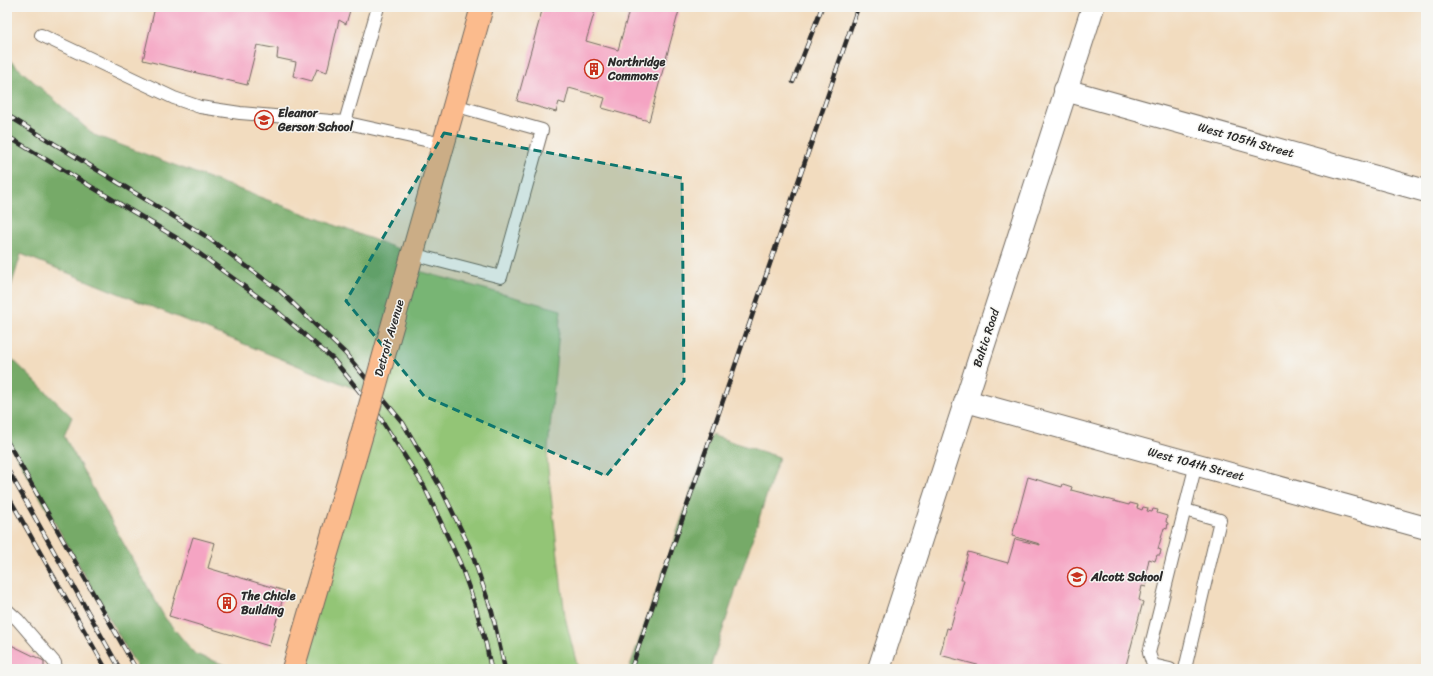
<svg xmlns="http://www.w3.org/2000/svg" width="1433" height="676" font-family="Sriracha,sans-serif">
  <rect width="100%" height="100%" fill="#f6f6f2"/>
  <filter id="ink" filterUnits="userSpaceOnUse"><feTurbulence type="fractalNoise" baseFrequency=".025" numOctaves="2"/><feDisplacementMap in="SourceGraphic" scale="8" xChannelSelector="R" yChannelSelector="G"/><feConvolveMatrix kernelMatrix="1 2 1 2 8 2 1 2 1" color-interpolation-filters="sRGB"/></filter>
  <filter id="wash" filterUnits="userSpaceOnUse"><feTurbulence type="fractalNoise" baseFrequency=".012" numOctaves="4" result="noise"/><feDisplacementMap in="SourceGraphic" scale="16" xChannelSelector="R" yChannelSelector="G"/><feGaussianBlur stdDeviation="0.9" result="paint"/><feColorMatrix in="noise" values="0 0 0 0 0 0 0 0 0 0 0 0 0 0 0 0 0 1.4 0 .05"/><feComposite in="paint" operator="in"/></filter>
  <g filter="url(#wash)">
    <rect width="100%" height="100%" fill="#f2dcbf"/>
    <path fill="#93c576" stroke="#5f7850" d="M 408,268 L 561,310 L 547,460 L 565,617 L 578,669 L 293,669 Z"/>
    <path fill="#76aa67" stroke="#506a49" d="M 7,58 L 94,135 L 412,254 L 373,396 L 21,254 L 7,300 Z
      M 7,354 L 72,417 L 64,436 L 165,618 L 195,654 L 236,669 L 138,669 L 7,439 Z
      M 711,435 L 779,457 L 710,669 L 629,669 Z"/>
    <g id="blocks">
      <path fill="#f5a4c3" d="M 155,7 L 351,7 L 346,24 L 339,20 L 327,72 L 317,69 L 312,81 L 293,76 L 296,62 L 277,58 L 278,49 L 257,45 L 247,85 L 143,60 Z
        M 543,7 L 596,7 L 586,41 L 618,50 L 630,7 L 680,7 L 649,121 L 602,108 L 605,98 L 569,88 L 565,104 L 559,102 L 556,112 L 517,101 Z
        M 1028,477 L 1062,487 L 1063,484 L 1072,487 L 1071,490 L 1129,505 L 1130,503 L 1138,505 L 1137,508 L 1142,510 L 1143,507 L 1148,508 L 1147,511 L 1152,512 L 1153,509 L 1158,510 L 1157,513 L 1167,516 L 1166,522 L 1168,523 L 1167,529 L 1164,528 L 1158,549 L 1161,550 L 1160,555 L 1157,555 L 1155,561 L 1149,559 L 1146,574 L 1149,575 L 1146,587 L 1142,586 L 1139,600 L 1143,602 L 1125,669 L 992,669 L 940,655 L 947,628 L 950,629 L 964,580 L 961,580 L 968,552 L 1008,563 L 1015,539 L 1040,545 L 1040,544 L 1012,536 Z
        M 193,537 L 215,543 L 208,568 L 285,591 L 269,646 L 169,616 Z
        M 7,643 L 44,661 L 44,669 L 7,669 Z"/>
    </g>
  </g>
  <g filter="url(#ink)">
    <use href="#blocks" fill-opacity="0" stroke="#71695f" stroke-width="1"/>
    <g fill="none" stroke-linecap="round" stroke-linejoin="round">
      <defs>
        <path id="lane" d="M 41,35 L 174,98 L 200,107 L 240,113 L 343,122 L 443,144
          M 345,122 L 378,7
          M 412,254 L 501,277 L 542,130 L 454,105
          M 1185,510 L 1220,520 L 1185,669
          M 7,610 L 18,620 L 55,663 L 56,669
          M 1170,669 L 1153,665 L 1149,653 L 1196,464"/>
        <path id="street" d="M 1065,90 L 1426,191
          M 966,401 L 1426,528
          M 879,669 L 1093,7"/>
        <path id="primary" d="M 381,366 L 482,7
          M 293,669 L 364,427"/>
      </defs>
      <use href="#lane" stroke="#71695f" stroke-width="14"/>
      <use href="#street" stroke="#71695f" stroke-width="24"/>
      <use href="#primary" stroke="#71695f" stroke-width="24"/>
      <use href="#lane" stroke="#fff" stroke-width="12"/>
      <use href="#street" stroke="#fff" stroke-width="22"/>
      <use href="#primary" stroke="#fbbb8d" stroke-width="22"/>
      <defs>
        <path id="rail" d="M 793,82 L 822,7
          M 7,115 L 204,235 L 280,291 L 345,353 L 403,423 L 441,488 L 470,548 L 492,612 L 505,669
          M 7,136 L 185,243 L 272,307 L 333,359 L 377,413 L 424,486 L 460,563 L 474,602 L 486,644 L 491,669
          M 7,441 L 136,669
          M 7,468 L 120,669
          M 7,494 L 106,669
          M 631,669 L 858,7"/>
      </defs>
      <use href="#rail" stroke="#2b2b2b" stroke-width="4.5"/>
      <use href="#rail" stroke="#f6f6f2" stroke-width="3" stroke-dasharray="9" stroke-linecap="butt"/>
      <defs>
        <path id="primary-bridge" d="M 364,427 L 381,366"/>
      </defs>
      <use href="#primary-bridge" stroke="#71695f" stroke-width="24" stroke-linecap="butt"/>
      <use href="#primary-bridge" stroke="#fbbb8d" stroke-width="22"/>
    </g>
  </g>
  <path fill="#0f766e" fill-opacity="0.2" stroke="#0f766e" stroke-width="3" stroke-dasharray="8 5" stroke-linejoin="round" d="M 444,133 L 682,178 L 684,381 L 606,476 L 424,396 L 346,301 Z"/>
  <defs>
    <symbol id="building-ring" viewBox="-11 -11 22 22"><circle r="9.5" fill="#f6f6f2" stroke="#c8321e" stroke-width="1.5"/><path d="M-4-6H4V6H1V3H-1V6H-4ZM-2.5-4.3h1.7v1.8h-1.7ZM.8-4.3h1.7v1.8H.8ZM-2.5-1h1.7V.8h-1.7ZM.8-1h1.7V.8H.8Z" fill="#c8321e"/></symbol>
    <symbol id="school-ring" viewBox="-11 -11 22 22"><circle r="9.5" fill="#f6f6f2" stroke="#c8321e" stroke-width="1.5"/><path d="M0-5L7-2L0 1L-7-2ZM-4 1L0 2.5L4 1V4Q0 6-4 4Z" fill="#c8321e"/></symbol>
  </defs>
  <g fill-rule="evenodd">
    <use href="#building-ring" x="583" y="58" width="22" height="22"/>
    <use href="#school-ring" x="253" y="109" width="22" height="22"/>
    <use href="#school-ring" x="1066" y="566" width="22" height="22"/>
    <use href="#building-ring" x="216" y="592" width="22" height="22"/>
  </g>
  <g text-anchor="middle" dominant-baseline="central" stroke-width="3" stroke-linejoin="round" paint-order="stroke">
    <g font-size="12" font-weight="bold" fill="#2b2b2b" stroke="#f6f6f2" text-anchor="start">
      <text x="608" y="62">Northridge<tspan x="608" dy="14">Commons</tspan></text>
      <text x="278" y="113">Eleanor<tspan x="278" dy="14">Gerson School</tspan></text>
      <text x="1091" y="577">Alcott School</text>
      <text x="241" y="596">The Chicle<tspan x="241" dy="14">Building</tspan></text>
    </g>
    <g font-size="12" fill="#2b2b2b" stroke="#f6f6f2">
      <text transform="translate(1246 140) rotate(16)">West 105th Street</text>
      <text transform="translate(389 338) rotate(-74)">Detroit Avenue</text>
      <text transform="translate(986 338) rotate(-72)">Baltic Road</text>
      <text transform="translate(1196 464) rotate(15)">West 104th Street</text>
    </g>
  </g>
  <rect width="1433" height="676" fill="none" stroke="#f6f6f2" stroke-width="24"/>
</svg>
